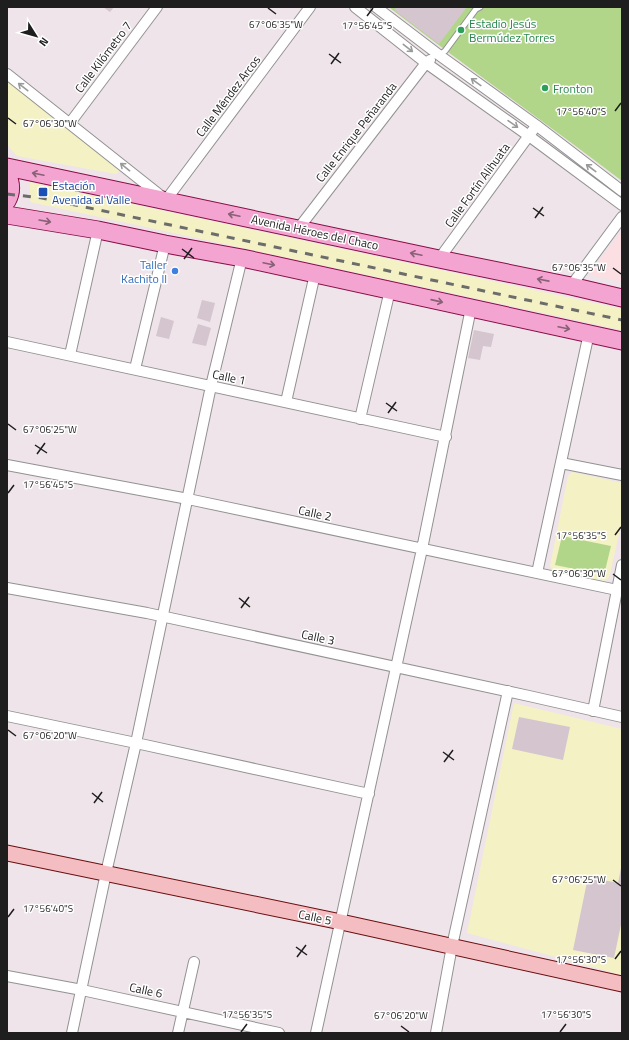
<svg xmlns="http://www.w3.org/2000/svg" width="629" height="1040" font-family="'Titillium Web',sans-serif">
  <rect width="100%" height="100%" fill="#eee4e9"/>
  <path fill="#fcdfe3" d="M 622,231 L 622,282 L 590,275 L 591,271 Z"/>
  <path fill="#f4f2c5" d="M 7,81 L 118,168 L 119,171 L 116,174 L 17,156 L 9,147 L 7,141 Z
    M 30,182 L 622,309 L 622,330 L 30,202 Z
    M 572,472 L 622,483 L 622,521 L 609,578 L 604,581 L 554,571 L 550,566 L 568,476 Z
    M 514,703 L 622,729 L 622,975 L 467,933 Z"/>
  <path fill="#b1d689" d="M 390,7 L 622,7 L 622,181 C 545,122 466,67 390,8 Z
    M 562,536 L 611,546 L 604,575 L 555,565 Z"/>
  <path fill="#d4c5cf" d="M 103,7 L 114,7 L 110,12 Z
    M 397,7 L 467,7 L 439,44 L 394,10 Z
    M 202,300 L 215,303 L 210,322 L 197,318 Z
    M 161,317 L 174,321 L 169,339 L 156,336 Z
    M 198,324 L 211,328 L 206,346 L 192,343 Z
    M 474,330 L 494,334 L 491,347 L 483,346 L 480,360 L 468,358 Z
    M 519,717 L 570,727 L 563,760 L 512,749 Z
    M 621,868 L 622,920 L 614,958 L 573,950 L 588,877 L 618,883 Z"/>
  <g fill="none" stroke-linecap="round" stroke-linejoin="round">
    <defs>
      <path id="service" d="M 439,55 L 445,51 L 476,9 L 480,7"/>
      <path id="minor" d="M 355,7 L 426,63 L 529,136 L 622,205
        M 376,7 L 439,55 L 536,125 L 622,191
        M 7,74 L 166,200 L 310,7
        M 70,123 L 157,7
        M 298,229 L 426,63 L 430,60
        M 439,259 L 533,130
        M 571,286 L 622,217
        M 7,342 L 446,437
        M 70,355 L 98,230
        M 135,369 L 165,244
        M 286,402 L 315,274
        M 360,419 L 390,290
        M 561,463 L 622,475
        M 7,465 L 188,499 L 617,590
        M 537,573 L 589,333
        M 7,588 L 147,613 L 529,696 L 622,717
        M 593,711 L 622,565
        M 7,716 L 136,743 L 369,794
        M 7,976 L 82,990 L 279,1033
        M 72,1033 L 106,873 L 136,743 L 211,386 L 242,258
        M 178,1033 L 194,962
        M 316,1033 L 422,549 L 471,308
        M 436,1033 L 452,946 L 508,691"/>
      <path id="secondary" d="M 7,853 L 341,922 L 622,984"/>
      <path id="primary" d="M 7,167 L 439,259 L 571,286 L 622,298
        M 7,174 C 12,184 12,192 7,201
        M 7,215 L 98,230 L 165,244 L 242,258 L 622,341"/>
    </defs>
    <use href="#service" stroke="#929292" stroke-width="7"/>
    <use href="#minor" stroke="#929292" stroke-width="12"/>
    <use href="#secondary" stroke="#6b0e10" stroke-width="17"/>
    <use href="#primary" stroke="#8a0d47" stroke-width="19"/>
    <use href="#service" stroke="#fff" stroke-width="5"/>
    <use href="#minor" stroke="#fff" stroke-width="10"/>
    <use href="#secondary" stroke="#f4bdc1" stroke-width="15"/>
    <use href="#primary" stroke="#f3a4d0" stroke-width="17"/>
    <path stroke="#6c6c6c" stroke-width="3" stroke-dasharray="8 8" stroke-linecap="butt" d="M 7,194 L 42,198 L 622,320"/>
  </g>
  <defs><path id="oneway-shaft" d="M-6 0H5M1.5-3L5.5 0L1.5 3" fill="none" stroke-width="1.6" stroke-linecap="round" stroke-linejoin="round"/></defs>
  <g stroke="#9a9a9a">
    <use href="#oneway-shaft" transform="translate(408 48) rotate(38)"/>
    <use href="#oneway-shaft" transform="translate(476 82) rotate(-144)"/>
    <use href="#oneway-shaft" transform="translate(23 87) rotate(-142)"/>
    <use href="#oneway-shaft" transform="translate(513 124) rotate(35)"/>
    <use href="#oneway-shaft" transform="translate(125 167) rotate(-141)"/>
    <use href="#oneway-shaft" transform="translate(591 168) rotate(-143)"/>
  </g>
  <g stroke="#886177">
    <use href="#oneway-shaft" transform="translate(38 174) rotate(-168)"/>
    <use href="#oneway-shaft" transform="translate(234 215) rotate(-168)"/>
    <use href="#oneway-shaft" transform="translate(45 221) rotate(10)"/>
    <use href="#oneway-shaft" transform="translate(416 254) rotate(-168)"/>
    <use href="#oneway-shaft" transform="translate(269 264) rotate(12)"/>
    <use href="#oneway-shaft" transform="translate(543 280) rotate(-169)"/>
    <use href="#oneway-shaft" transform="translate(437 301) rotate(13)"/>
    <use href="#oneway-shaft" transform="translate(564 328) rotate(12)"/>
  </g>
  <path fill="none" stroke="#1e1e1e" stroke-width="1.5" d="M 268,8 L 276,14M 367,16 L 373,8M 329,54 L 341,63M 331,64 L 339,53M 615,111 L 621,103M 8,118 L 16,124M 533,208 L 544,216M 535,218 L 543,207M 182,249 L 194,258M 184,259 L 192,248M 613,268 L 621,274M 386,403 L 397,411M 388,413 L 396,402M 8,424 L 16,430M 35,445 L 47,453M 37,454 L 45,443M 8,493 L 14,485M 615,535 L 621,527M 613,574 L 621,580M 239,598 L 250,607M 241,608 L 249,597M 8,730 L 16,736M 443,752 L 454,760M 444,762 L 453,750M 92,793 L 103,802M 94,803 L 102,792M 613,880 L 621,886M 8,917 L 14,909M 296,947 L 307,955M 297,957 L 306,945M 615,959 L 621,951M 401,1026 L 409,1032M 241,1032 L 247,1024M 560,1032 L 566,1024"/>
  <g fill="#2e9e5b" stroke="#fff" stroke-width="1.5">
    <circle cx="461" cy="30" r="4"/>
    <circle cx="545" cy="88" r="4"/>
  </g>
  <rect fill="#1a4fb4" stroke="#fff" stroke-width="1.5" x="38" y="187" width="10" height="10" rx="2"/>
  <circle fill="#3f7fe0" stroke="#fff" stroke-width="1.5" cx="175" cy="271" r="4"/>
  <g text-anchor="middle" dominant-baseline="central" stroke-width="3" stroke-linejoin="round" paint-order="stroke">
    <g font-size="12" fill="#27864d" stroke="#fff" text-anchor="start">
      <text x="469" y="23">Estadio Jesús<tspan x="469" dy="14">Bermúdez Torres</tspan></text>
      <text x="553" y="88">Fronton</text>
    </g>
    <g font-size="12" fill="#1e1e1e" stroke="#fff">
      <text transform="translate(103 57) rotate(-53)">Calle Kilómetro 7</text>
      <text transform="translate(228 96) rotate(-53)">Calle Méndez Arcos</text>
      <text transform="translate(356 132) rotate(-52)">Calle Enrique Peñaranda</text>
      <text transform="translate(477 185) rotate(-54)">Calle Fortín Alihuata</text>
      <text transform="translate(315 232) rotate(12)">Avenida Héroes del Chaco</text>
      <text transform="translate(229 377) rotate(12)">Calle 1</text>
      <text transform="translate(315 513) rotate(12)">Calle 2</text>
      <text transform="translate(318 637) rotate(12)">Calle 3</text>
      <text transform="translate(315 917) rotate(12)">Calle 5</text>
      <text transform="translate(146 990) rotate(12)">Calle 6</text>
    </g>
    <g font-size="12" fill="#164399" stroke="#fff" text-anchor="start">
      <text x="52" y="185">Estación<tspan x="52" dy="14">Avenida al Valle</tspan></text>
    </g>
    <g font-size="12" fill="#366cbe" stroke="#fff" text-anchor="end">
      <text x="167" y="264">Taller<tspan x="167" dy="14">Kachito ll</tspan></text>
    </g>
  </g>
  <g font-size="10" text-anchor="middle" fill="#1e1e1e" stroke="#fff" stroke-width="3" stroke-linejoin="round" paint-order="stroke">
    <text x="276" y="28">67°06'35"W</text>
    <text x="367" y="29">17°56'45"S</text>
    <text x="581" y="115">17°56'40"S</text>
    <text x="50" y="127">67°06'30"W</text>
    <text x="579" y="271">67°06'35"W</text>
    <text x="50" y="433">67°06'25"W</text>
    <text x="48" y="488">17°56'45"S</text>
    <text x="581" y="539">17°56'35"S</text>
    <text x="579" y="577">67°06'30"W</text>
    <text x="50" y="739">67°06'20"W</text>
    <text x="579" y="883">67°06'25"W</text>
    <text x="48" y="912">17°56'40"S</text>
    <text x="581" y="963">17°56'30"S</text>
    <text x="247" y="1018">17°56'35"S</text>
    <text x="566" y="1018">17°56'30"S</text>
    <text x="401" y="1019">67°06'20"W</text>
  </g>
  <rect width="629" height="1040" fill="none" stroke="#1e1e1e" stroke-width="16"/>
  <g transform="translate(36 36) rotate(127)" stroke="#ffffff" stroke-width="3" paint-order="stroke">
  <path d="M0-3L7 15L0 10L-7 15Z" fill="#1e1e1e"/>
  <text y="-6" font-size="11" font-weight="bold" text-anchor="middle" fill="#1e1e1e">N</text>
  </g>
</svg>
